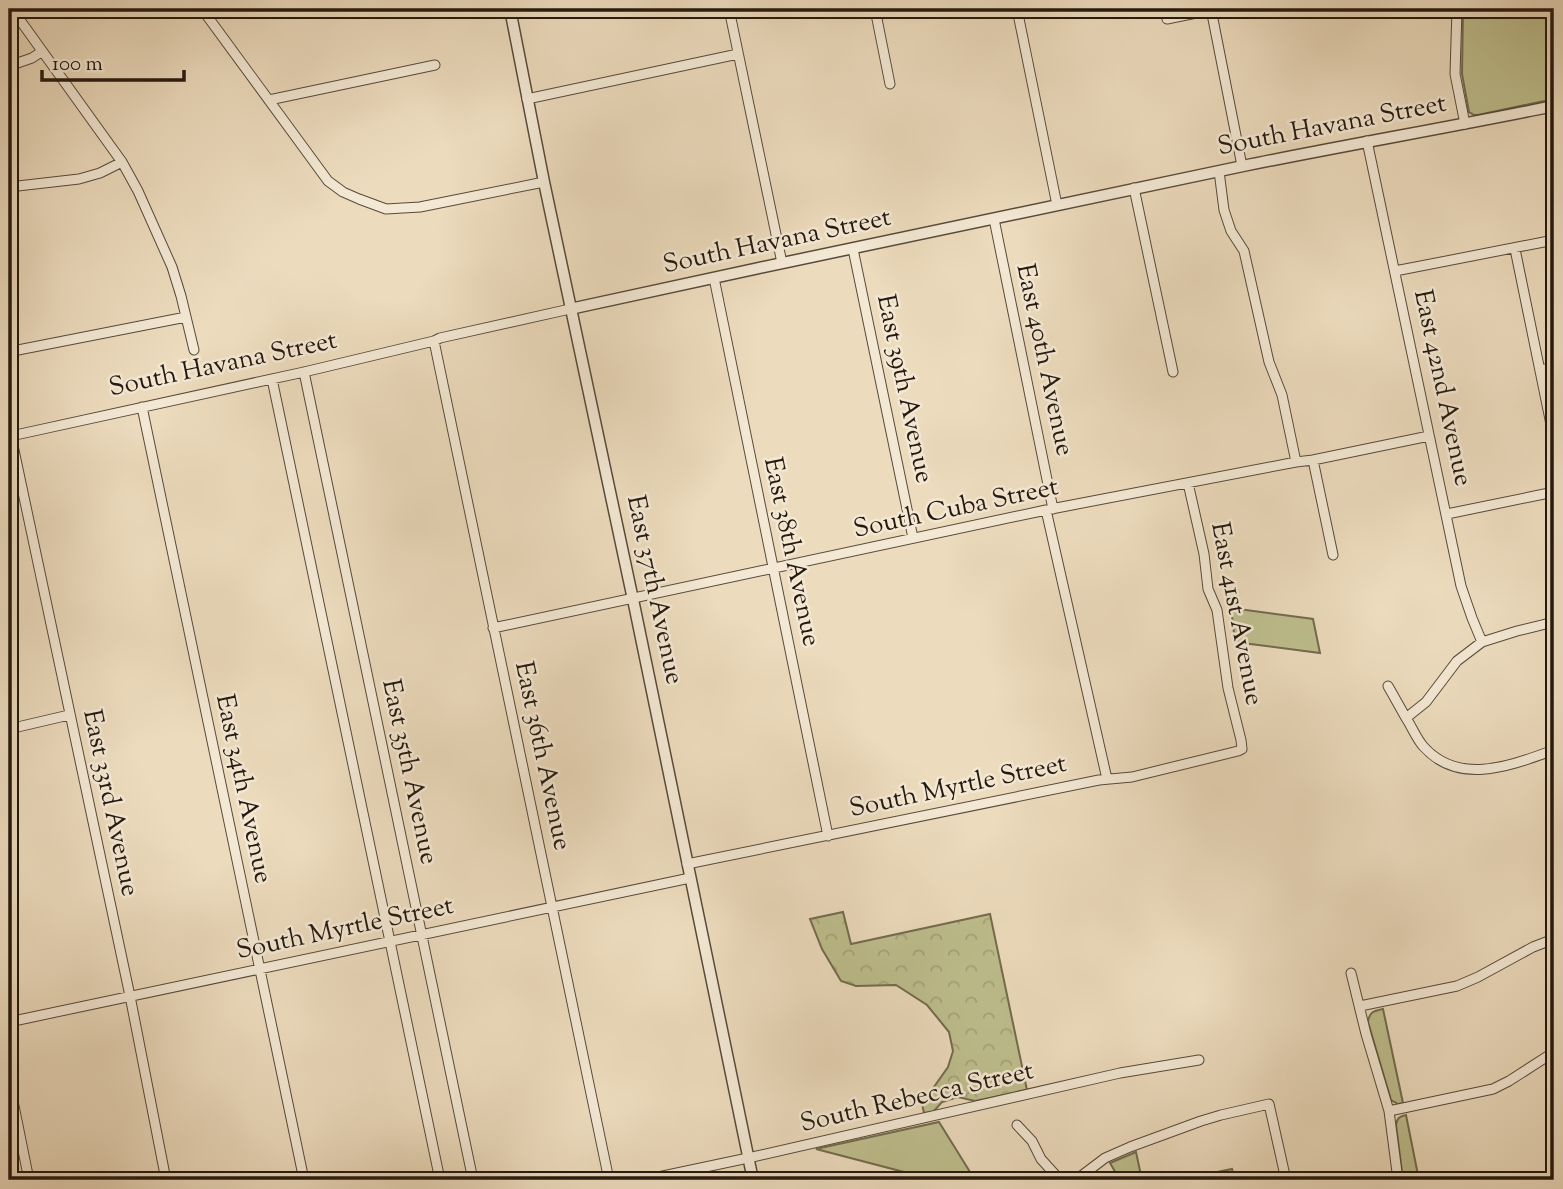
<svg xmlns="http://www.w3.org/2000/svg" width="1563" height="1189" font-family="'Sorts Mill Goudy',serif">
  <defs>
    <pattern id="forest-crowns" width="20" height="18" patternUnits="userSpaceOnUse" patternTransform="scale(1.75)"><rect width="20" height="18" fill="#bebe8d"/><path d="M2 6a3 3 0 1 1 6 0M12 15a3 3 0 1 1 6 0" fill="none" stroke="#a3a378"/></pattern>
  </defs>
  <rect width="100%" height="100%" fill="#ecdbbd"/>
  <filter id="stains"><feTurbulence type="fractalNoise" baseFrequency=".00286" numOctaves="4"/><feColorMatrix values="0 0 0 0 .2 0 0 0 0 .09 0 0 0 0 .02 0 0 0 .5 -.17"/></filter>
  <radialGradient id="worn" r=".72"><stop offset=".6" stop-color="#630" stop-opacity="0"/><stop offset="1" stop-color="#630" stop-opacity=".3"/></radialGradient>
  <path fill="#bebe8d" stroke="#726c4e" stroke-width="2" d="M 1463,9 L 1554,9 L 1554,99 L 1478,115 L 1474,115 L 1469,112 L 1462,74 Z
    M 1231,608 L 1313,619 L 1320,653 L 1235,642 Z
    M 1383,1009 L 1403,1103 L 1398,1104 L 1391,1100 L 1368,1022 C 1369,1012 1374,1011 1383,1009 Z
    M 1406,1115 L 1419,1180 L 1403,1180 L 1396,1125 C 1397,1118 1400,1116 1406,1115 Z
    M 939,1122 L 975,1180 L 928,1180 L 923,1177 L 816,1149 Z
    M 1136,1152 L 1142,1180 L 1120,1180 L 1110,1163 Z
    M 1232,1169 L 1235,1180 L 1182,1180 L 1188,1178 Z"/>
  <path fill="url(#forest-crowns)" stroke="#726c4e" stroke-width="2" d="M 843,912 L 851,944 L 990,914 L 1027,1090 L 975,1101 L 958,1097 L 942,1102 L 933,1112 L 924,1113 L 922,1104 L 948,1067 L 953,1051 L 949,1032 L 927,1005 L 896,985 L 856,986 L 841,981 L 822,949 L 810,919 Z"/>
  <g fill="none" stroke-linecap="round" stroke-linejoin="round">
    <defs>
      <path id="minor" d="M 12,9 L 122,162 L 138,191 L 172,267 L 181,296 L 194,350
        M 202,9 L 328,181 L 343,192 L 359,199 L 386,209 L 420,207 L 544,182
        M 729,9 L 782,263
        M 875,9 L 890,84
        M 1017,9 L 1057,205
        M 1211,9 L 1242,166
        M 1457,9 L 1455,74 L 1465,124
        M 876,15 L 905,9
        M 1167,19 L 1211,10
        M 9,66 L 32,58 L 41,52
        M 527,99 L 738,54
        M 269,100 L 435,65
        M 1367,141 L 1461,586 L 1472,618 L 1482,642
        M 1219,171 L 1224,210 L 1231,231 L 1244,251 L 1269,362 L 1282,395 L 1296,462
        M 9,187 L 79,179 L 100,173 L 122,162
        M 1134,188 L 1173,372
        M 994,219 L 1053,509
        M 853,249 L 913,538
        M 1515,249 L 1554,439
        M 1395,271 L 1554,240
        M 714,278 L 828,836
        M 434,341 L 609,1180
        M 9,349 L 18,350 L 186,317
        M 1541,370 L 1554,367
        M 304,372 L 473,1180
        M 272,379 L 440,1180
        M 142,407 L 304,1180
        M 1313,460 L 1333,555
        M 1046,510 L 1107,779
        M 1447,514 L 1554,492
        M 493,628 L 1046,510 L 1296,462 L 1313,460 L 1429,436
        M 1388,686 L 1406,718 L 1426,702 L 1457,661 L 1482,642 L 1517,631 L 1554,622
        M 1406,718 C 1412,727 1416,738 1423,746 C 1459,787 1512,765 1554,750
        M 9,729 L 69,715
        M 687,864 L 1099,780 L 1132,777 L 1238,751 L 1242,749 L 1241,740 L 1228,688 L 1217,610 L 1208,589 L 1204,554 L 1188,483
        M 1552,871 L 1554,880
        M 1351,973 L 1366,1034 L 1389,1111 L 1398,1180
        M 1360,1006 L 1457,986 L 1478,977 L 1533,947 L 1554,939
        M 9,1022 L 690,878
        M 9,1081 L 29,1180
        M 1389,1111 L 1493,1089 L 1509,1081 L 1554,1052
        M 1017,1125 L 1032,1141 L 1041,1159 L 1060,1180
        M 818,1177 L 822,1180
        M 166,1180 L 130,996 L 11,436 L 304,372 L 434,341 L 440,338 L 570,309
        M 644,1180 L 748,1158 L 1120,1073 L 1199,1060
        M 1076,1180 L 1105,1158 L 1130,1147 L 1201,1121 L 1221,1115 L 1269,1104 L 1286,1180"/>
      <path id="tertiary" d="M 510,9 L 544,182 L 635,609 L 753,1180
        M 570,309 C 794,260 1018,212 1243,166 C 1346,145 1451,127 1554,106"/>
    </defs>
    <use href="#minor" stroke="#574a3a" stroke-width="11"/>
    <use href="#tertiary" stroke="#574a3a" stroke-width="13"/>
    <use href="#minor" stroke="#f3e8d4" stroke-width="9"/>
    <use href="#tertiary" stroke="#f3e8d4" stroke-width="10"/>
  </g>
  <g text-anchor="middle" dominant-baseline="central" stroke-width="5" stroke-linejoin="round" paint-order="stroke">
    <g font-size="26" fill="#25190f" stroke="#f3e8d4">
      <text transform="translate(1332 126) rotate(-11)">South Havana Street</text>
      <text transform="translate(777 242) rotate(-12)">South Havana Street</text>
      <text transform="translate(1044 360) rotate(78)">East 40th Avenue</text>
      <text transform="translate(223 365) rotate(-12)">South Havana Street</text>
      <text transform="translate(1442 388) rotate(78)">East 42nd Avenue</text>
      <text transform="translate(904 389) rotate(78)">East 39th Avenue</text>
      <text transform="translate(956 509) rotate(-12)">South Cuba Street</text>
      <text transform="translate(791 552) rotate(78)">East 38th Avenue</text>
      <text transform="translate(654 590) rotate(78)">East 37th Avenue</text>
      <text transform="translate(1236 614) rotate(79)">East 41st Avenue</text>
      <text transform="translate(542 756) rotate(78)">East 36th Avenue</text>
      <text transform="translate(409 772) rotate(78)">East 35th Avenue</text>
      <text transform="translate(958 787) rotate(-12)">South Myrtle Street</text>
      <text transform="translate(243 789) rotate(78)">East 34th Avenue</text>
      <text transform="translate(110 803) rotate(78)">East 33rd Avenue</text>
      <text transform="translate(345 929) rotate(-12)">South Myrtle Street</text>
      <text transform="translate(917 1098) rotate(-13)">South Rebecca Street</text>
    </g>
  </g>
  <rect width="1563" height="1189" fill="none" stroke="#ecdbbd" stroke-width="35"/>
  <rect x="10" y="10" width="1542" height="1168" fill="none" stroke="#25190f" stroke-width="3.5"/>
  <rect x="18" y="18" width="1528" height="1154" fill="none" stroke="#25190f" stroke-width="2"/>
  <path d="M42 70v10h142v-10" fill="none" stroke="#25190f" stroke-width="3.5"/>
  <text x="52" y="70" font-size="21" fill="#25190f" stroke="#f3e8d4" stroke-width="5" paint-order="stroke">100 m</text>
  <rect width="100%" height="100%" filter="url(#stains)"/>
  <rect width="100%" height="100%" fill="url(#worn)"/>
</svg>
